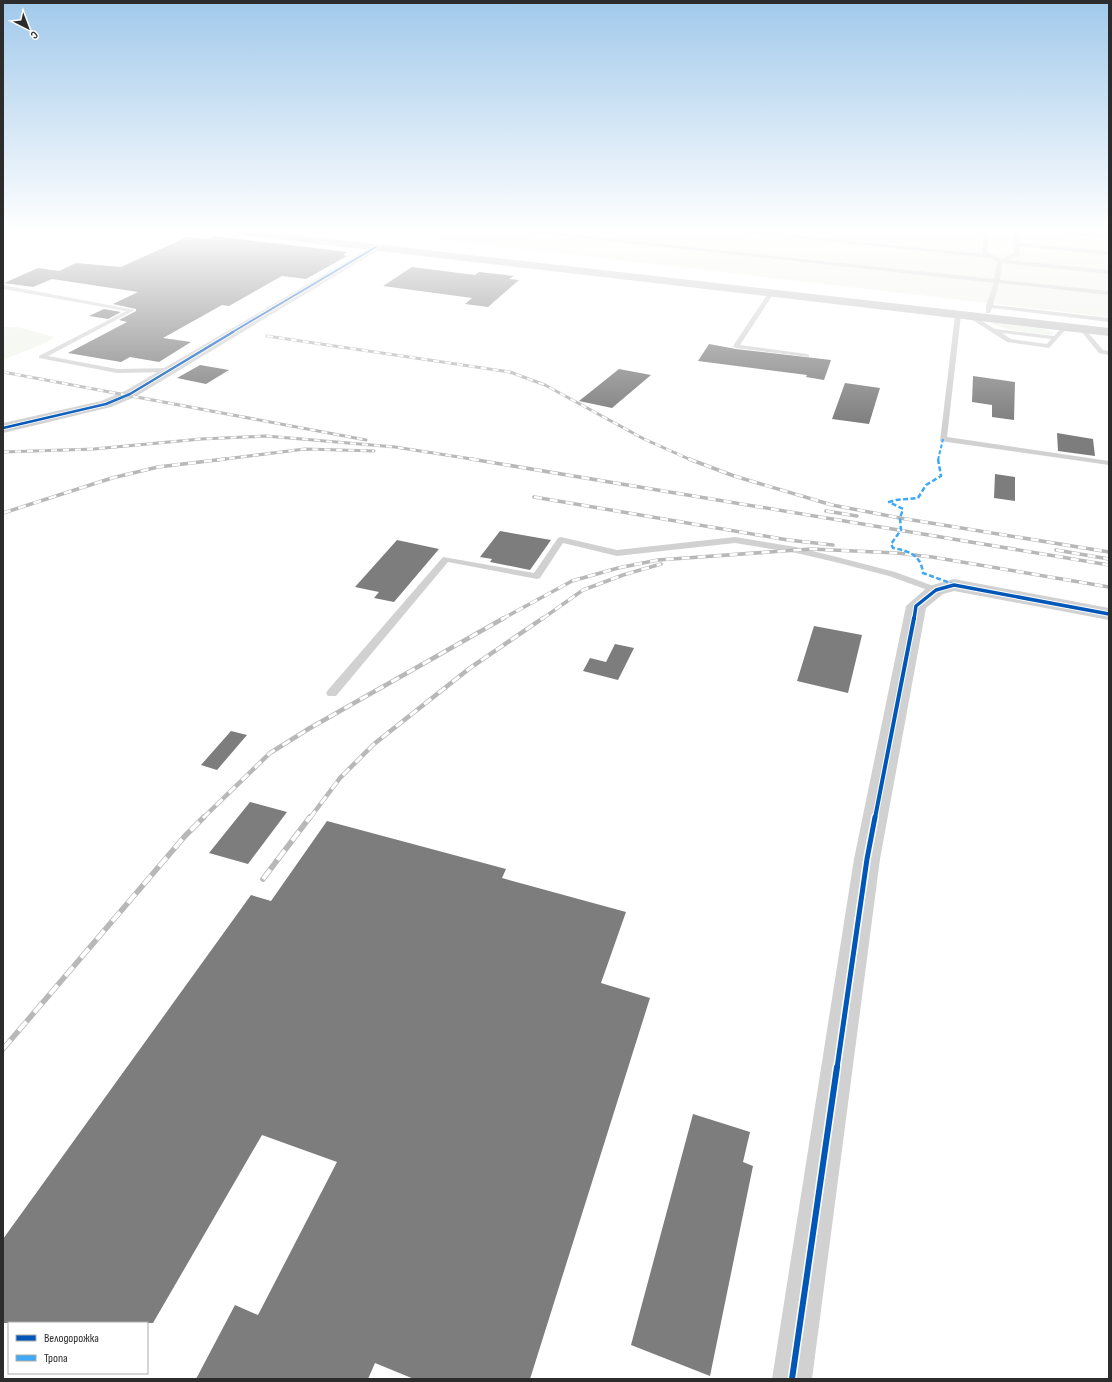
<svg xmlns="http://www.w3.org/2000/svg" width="1112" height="1382" font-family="'Sofia Sans Condensed',sans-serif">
  <rect width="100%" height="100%" fill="#fff"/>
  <path fill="#f0f3ea" d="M 375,232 L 1109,232 L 1109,317 Z
    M 994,323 L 1045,329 L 1054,333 L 1051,335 L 1011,330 L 991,324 Z
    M 3,327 L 17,327 L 54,337 C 50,342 12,356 3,360 Z"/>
  <path fill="#7d7d7d" d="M 214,236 L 347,252 L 343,255 L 347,256 L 306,279 L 282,276 L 229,306 L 222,305 L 163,338 L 191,342 L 159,362 L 130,357 L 121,362 L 68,353 L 127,322 L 119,320 L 136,311 L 136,309 L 113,304 L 138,292 L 52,279 L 33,287 L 4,283 L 38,268 L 59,271 L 76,263 L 121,267 L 187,237 L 208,239 Z
    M 412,267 L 475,275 L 479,272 L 514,276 L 509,279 L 519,280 L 488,307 L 465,304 L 472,298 L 383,286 Z
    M 104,309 L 121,312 L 108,319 L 89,316 Z
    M 709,344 L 736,349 L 831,360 L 824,380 L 806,377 L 807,375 L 698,361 Z
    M 200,365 L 229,370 L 206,384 L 177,378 Z
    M 619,369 L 651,375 L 612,408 L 579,401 Z
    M 973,376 L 1015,382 L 1014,420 L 992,417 L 992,405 L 972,402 Z
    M 845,383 L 880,388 L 869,424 L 832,419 Z
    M 1057,433 L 1093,439 L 1095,456 L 1058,451 Z
    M 995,474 L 1015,477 L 1015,501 L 994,498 Z
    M 500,531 L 551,540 L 530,570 L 490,562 L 492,559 L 480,557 Z
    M 397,540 L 439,549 L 394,602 L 374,598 L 379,592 L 355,587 Z
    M 814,626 L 862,635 L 848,693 L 797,681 Z
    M 615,644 L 634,648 L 618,680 L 583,671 L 590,658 L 606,662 Z
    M 231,731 L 247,735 L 217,770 L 201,765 Z
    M 250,802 L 287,812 L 248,864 L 209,853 Z
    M 327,821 L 506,869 L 502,878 L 626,912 L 601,983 L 650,998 L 530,1379 L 414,1379 L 375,1363 L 368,1379 L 196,1379 L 235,1305 L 258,1315 L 337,1162 L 262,1135 L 153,1323 L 3,1323 L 3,1239 L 251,895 L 271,901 Z
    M 693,1114 L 750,1132 L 743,1162 L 753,1166 L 710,1376 L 631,1345 Z"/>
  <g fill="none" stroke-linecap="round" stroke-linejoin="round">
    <path fill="#d1d1d1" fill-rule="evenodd" d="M 528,232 L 546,232 L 994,279 L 997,262 L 991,258 L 739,232 L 758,232 L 983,254 L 983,234 L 971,232 L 989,232 L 987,252 L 1001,259 L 1014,254 L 1014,232 L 1020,232 L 1020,243 L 1109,251 L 1109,255 L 1020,246 L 1019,256 L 1008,260 L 1109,270 L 1109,274 L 1002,263 L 1000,280 L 1109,291 L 1109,295 L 999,283 L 993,305 L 1109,318 L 1109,322 L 992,308 L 990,313 L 986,313 L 986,306 L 994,283 Z
      M 1063,232 L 1109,234 L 1109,238 L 1065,234 Z
      M 3,285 L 135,310 L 48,356 L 117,369 L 171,368 L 174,370 L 171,372 L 117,373 L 39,358 L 39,356 L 126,311 L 3,289 Z
      M 769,292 L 774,293 L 740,345 L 807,354 L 809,355 L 809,357 L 736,348 L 733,346 Z
      M 958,313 L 961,315 L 947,437 L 1109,461 L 1109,465 L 940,441 L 955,315 Z
      M 968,315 L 972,315 L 995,329 L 1054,336 L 1063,326 L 1068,327 L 1049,348 L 1007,342 L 968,317 ZM 1002,333 L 1051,339 L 1047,344 L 1011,339 Z
      M 1080,328 L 1084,328 L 1103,350 L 1109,351 L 1109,355 L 1099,353 L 1080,330 Z
      M 561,537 L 617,550 L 735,537 L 796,547 L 837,557 L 895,572 L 939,588 L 941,590 L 936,593 L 889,576 L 835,562 L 796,553 L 735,543 L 617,556 L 563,543 L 540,578 L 537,579 L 448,562 L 336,696 L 328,696 L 326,693 L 328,690 L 443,557 L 534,573 L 558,538 Z"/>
    <path fill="#d1d1d1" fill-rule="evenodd" d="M 376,244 L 381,247 L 380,249 L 135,397 L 111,407 L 3,433 L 3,423 L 101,401 L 125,391 Z
      M 954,579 L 1109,608 L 1109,620 L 954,591 L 943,594 L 926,608 L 880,859 L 812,1379 L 772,1379 L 854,859 L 906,606 L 929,586 Z"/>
    <path fill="#c4c4c4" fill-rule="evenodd" d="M 236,232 L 269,232 L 1109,328 L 1109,336 L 241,235 Z"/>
    <defs>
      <path id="rail-far3" d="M 267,336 L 510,372 L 545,385 L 644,439 L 691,460
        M 3,372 L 366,440
        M 3,452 L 94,449 L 201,439 L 266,436 L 395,447 L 478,460
        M 217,460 L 305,449 L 374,451"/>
      <path id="rail-far2" d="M 471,459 L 1109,565
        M 689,459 L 734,476 L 832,505 L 900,518 L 1109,552
        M 534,497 L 788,540 L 833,545
        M 826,511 L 857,516
        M 3,513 L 112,478 L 158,467 L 225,459
        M 1056,550 L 1109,559
        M 502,619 L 572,581 L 618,568 L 658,560 L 811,549 L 897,553 L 932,557 L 1109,587
        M 542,619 L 583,590 L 623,575 L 661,564"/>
      <path id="rail-far1" d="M 203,818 L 270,753 L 310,728 L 504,618
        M 310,818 L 340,778 L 374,744 L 470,668 L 543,618"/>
      <path id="rail" d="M 263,879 L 310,817
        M 3,1049 L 185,836 L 204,817"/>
    </defs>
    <use href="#rail-far3" stroke="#b8b8b8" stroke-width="3"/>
    <use href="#rail-far2" stroke="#b8b8b8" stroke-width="3.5"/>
    <use href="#rail-far1" stroke="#b8b8b8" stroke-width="4.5"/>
    <use href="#rail" stroke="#b8b8b8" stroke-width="5.5"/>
    <use href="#rail-far3" stroke="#fff" stroke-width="2" stroke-dasharray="6" stroke-linecap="butt"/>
    <use href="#rail-far2" stroke="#fff" stroke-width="2.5" stroke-dasharray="8" stroke-linecap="butt"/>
    <use href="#rail-far1" stroke="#fff" stroke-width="3" stroke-dasharray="9" stroke-linecap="butt"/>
    <use href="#rail" stroke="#fff" stroke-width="4" stroke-dasharray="12" stroke-linecap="butt"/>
    <path stroke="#3fa9f5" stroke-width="2" stroke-dasharray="4 2" stroke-linecap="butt" d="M 938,460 L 943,439"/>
    <path stroke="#3fa9f5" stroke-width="2.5" stroke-dasharray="5 2.5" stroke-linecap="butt" d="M 938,459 L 941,476 L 926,485 L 918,498 L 896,500 L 889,502 L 903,509 L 900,518 L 901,530 L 891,544 L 893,548 C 909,551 921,555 923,573 L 953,584"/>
    <defs>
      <path id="cycleway-far5" d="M 231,333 L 376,247"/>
      <path id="cycleway-far4" d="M 3,428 L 106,404 L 130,394 L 233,332"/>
      <path id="cycleway-far3" d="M 914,619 L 916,606 L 936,590 L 954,585 L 1109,614"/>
      <path id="cycleway-far2" d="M 875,818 L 914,618"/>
      <path id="cycleway-far1" d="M 837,1068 L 867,859 L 875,817"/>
      <path id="cycleway" d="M 792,1379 L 837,1067"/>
    </defs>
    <use href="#cycleway-far5" stroke="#fff" stroke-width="3.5"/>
    <use href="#cycleway-far4" stroke="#fff" stroke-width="4"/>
    <use href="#cycleway-far3" stroke="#fff" stroke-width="5.5"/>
    <use href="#cycleway-far2" stroke="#fff" stroke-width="6"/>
    <use href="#cycleway-far1" stroke="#fff" stroke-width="8"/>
    <use href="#cycleway" stroke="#fff" stroke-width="9"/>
    <use href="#cycleway-far5" stroke="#0057b8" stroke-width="2"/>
    <use href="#cycleway-far4" stroke="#0057b8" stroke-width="2.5"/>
    <use href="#cycleway-far3" stroke="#0057b8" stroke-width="3.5"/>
    <use href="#cycleway-far2" stroke="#0057b8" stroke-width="4"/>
    <use href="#cycleway-far1" stroke="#0057b8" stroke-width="5"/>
    <use href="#cycleway" stroke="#0057b8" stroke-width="6"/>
  </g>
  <linearGradient id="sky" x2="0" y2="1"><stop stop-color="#a1c9eb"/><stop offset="0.54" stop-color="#fff"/><stop offset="1" stop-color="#fff" stop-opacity="0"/></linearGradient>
  <rect width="1112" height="426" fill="url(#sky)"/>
  <rect width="1112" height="1382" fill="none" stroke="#2c2c2c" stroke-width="8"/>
  <rect x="8" y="1322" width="140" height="52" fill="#ffffff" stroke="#ababab"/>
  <rect x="16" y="1335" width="20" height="6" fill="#0057b8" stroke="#ababab"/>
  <text x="44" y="1342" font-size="12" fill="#2c2c2c">Велодорожка</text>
  <rect x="16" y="1355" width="20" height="6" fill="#3fa9f5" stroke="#ababab"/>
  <text x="44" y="1362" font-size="12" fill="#2c2c2c">Тропа</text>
  <g transform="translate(28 28) rotate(138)" stroke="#ffffff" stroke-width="3" paint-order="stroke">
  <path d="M0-3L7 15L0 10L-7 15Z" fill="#2c2c2c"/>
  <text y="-6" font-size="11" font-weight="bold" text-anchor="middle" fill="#2c2c2c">С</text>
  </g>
</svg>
